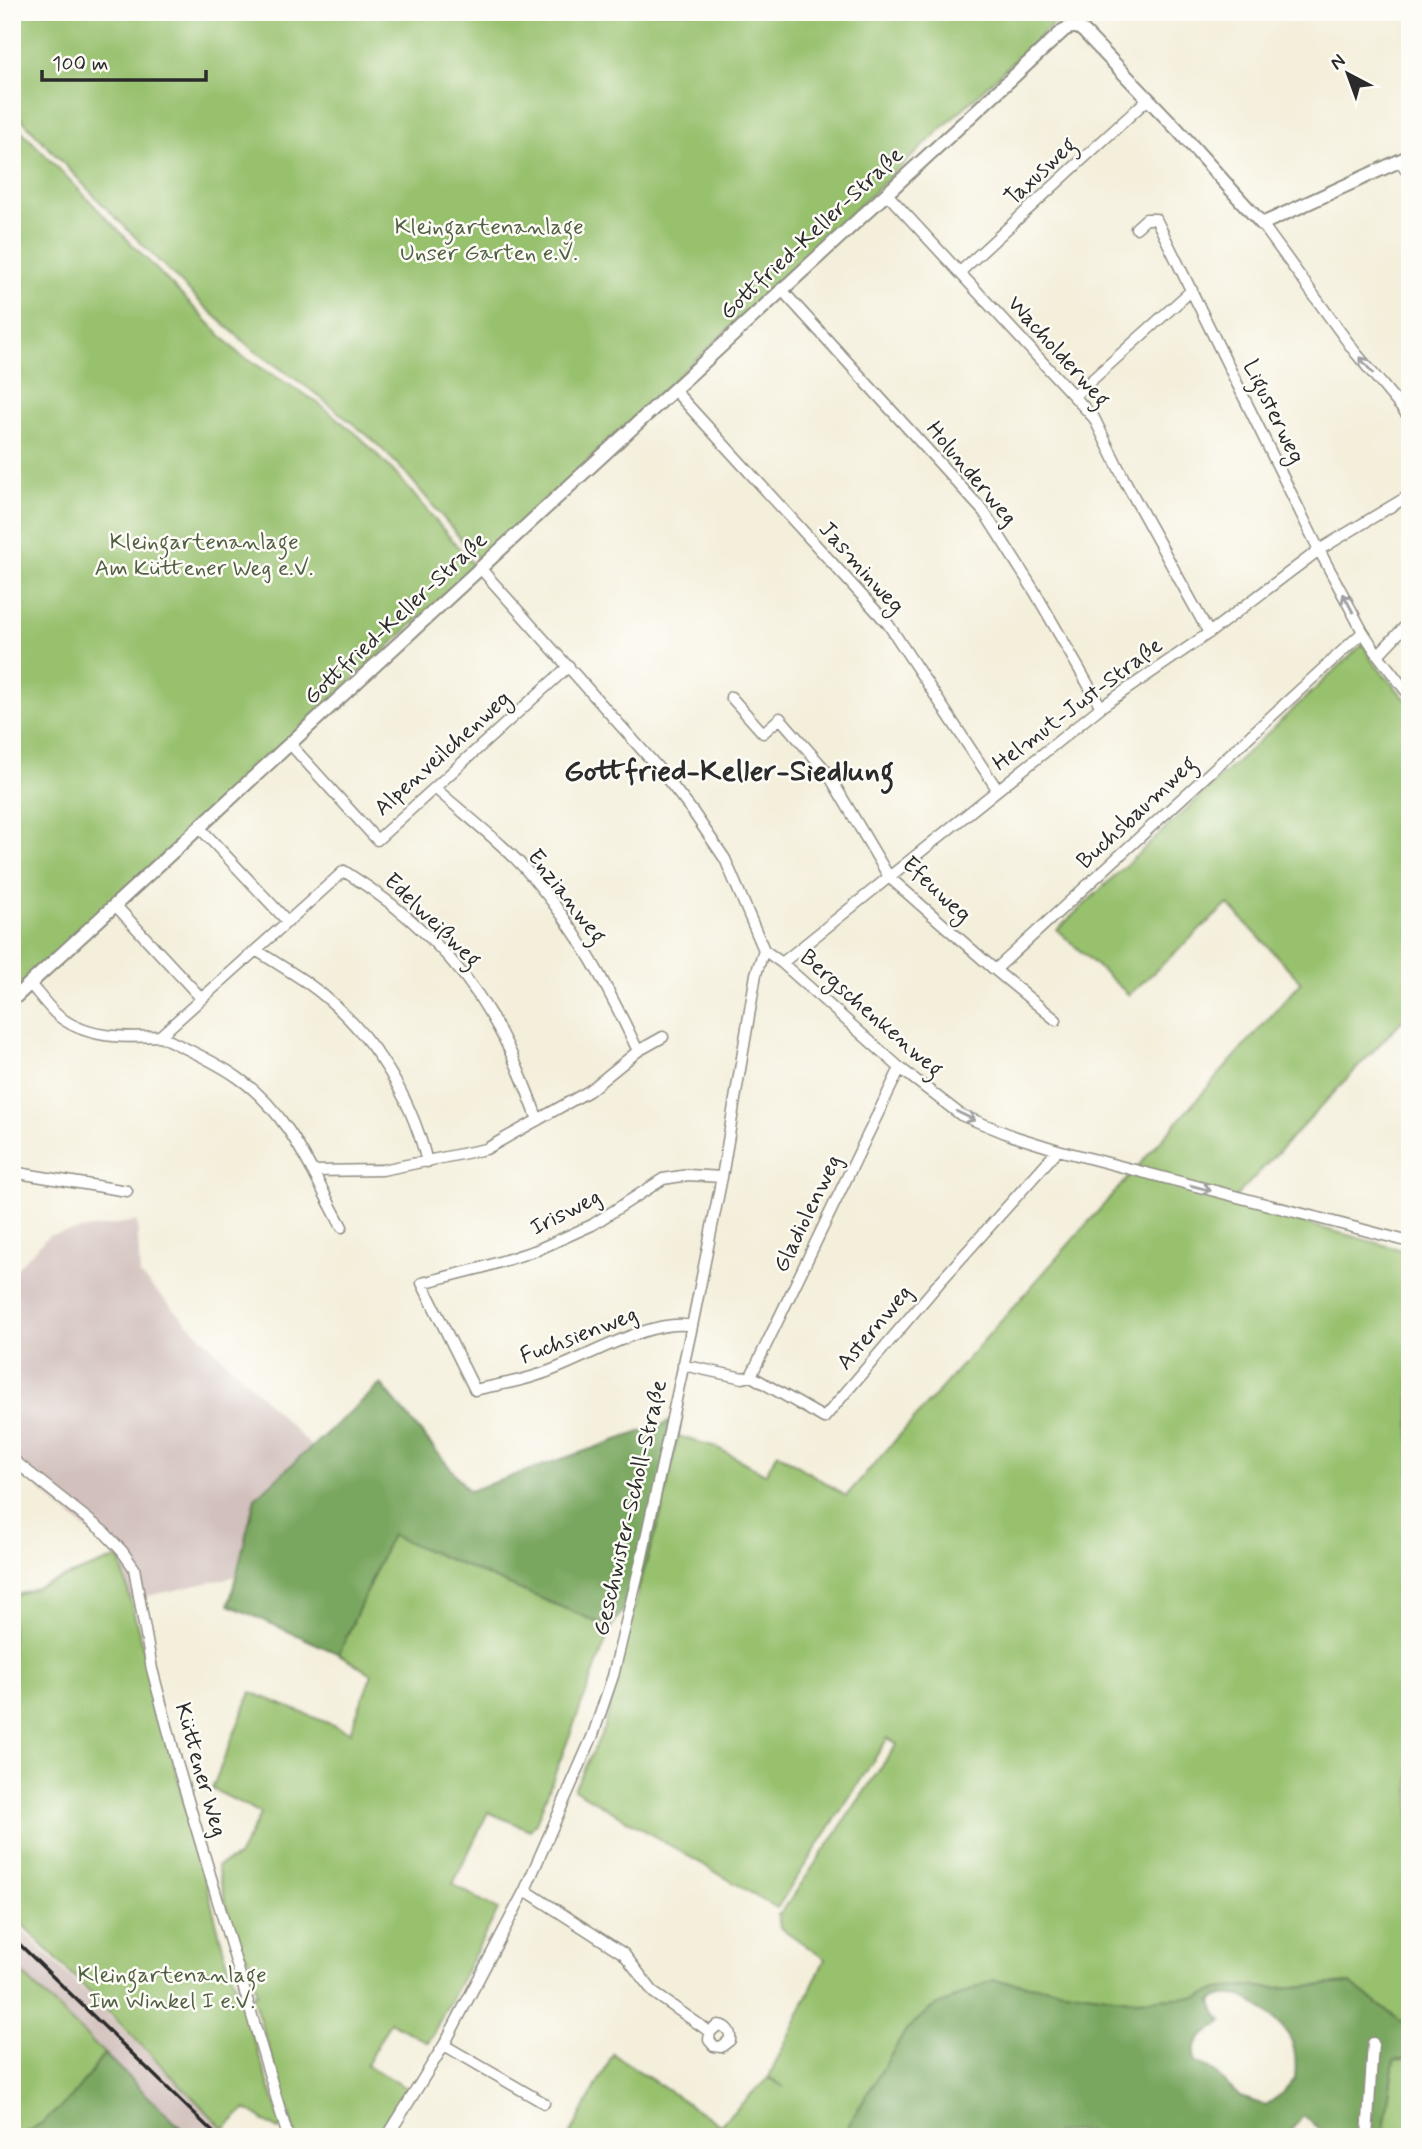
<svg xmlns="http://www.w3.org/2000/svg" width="1422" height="2149" font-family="Mynerve,sans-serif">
  <rect width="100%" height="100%" fill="#fdfcf7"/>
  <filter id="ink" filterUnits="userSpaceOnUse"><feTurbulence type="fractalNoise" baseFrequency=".0143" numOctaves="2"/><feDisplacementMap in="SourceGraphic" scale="14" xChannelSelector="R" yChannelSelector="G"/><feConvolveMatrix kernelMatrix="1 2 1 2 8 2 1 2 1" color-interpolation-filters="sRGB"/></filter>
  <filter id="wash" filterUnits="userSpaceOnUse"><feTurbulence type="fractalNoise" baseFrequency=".00686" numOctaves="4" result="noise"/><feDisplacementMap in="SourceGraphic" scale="28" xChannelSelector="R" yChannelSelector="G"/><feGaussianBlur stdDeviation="1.57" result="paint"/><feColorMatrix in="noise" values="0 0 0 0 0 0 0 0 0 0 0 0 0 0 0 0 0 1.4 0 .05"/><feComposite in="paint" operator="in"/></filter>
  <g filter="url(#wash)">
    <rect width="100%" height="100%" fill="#f4efdb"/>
    <path fill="#d1c0bc" d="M 137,1221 L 140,1275 L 311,1446 L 255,1498 L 234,1577 L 130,1600 L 119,1557 L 48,1497 L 12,1462 L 12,1273 L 49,1235 Z
      M 12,1920 L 232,2137 L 190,2137 L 12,1964 Z"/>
    <path fill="#98c16e" stroke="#62764c" stroke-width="2" d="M 12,12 L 1066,12 L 480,562 L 405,472 L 373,440 L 311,390 L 251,348 L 203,305 L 104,206 L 12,109 Z
      M 12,121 L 239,354 L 314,400 L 359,436 L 398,476 L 475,567 L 12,994 Z
      M 1363,644 L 1373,662 L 1410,704 L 1410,1012 L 1230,1203 L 1410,1252 L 1410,2028 L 1350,1983 L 1277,1988 L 1245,1986 L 1219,1989 L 1198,1997 L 1136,2000 L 993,1980 L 906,2030 L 850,2127 L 850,2137 L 569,2137 L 613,2054 L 720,2125 L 768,2078 L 784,2087 L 769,2077 L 825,1959 L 780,1927 L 778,1914 L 782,1912 L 897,1744 L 888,1738 L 777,1908 L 574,1789 L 604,1729 L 640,1583 L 661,1514 L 678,1436 L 716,1447 L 765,1474 L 778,1453 L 846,1496 L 1301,982 L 1228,904 L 1129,995 L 1057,930 Z
      M 391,1535 L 611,1628 L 536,1823 L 530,1830 L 488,1812 L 453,1884 L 498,1910 L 428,2043 L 390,2022 L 366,2065 L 407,2088 L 376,2137 L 296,2137 L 252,1995 L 257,1994 L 248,1959 L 232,1931 L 217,1866 L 238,1857 L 261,1813 L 212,1789 L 251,1692 L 350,1732 L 372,1674 L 339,1654 Z
      M 119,1557 L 224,1951 L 283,2127 L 278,2130 L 246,2109 L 224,2129 L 12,1914 L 12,1597 Z
      M 12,1964 L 113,2062 L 103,2055 C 93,2069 84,2084 73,2096 C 62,2109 28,2136 12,2137 Z
      M 1410,2058 L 1410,2137 L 1383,2137 L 1394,2059 Z"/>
    <path fill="#7aa761" stroke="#526946" stroke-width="2" fill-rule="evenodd" d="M 381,1384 L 469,1491 L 681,1418 L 661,1514 L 640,1583 L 611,1628 L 391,1535 L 339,1654 L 229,1605 L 255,1498 Z
      M 993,1980 L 1136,2000 L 1198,1997 L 1219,1989 L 1245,1986 L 1278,1988 L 1350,1983 L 1410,2028 L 1410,2058 L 1394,2060 L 1383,2137 L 1331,2137 L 1303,2116 L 1285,2137 L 1100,2137 L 1086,2131 L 1055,2133 L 1052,2137 L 850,2137 L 848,2126 L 906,2030 L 930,2009 ZM 1237,1995 C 1249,1998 1255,2004 1266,2012 C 1292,2032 1298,2046 1295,2079 L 1283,2093 L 1266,2105 L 1240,2097 L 1210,2068 L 1194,2062 C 1192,2036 1208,2035 1223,2021 L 1215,2013 L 1212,2001 L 1220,1996 Z
      M 104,2055 L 113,2062 L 190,2137 L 18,2137 L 42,2123 L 72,2097 Z"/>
  </g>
  <g filter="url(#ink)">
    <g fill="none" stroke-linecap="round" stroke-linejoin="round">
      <defs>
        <path id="minor" d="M 1400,160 L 1410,177
          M 887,194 L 1094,418 L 1125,481 L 1209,633
          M 1262,224 L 1355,352 L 1410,418
          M 1136,228 L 1146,219 L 1156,219 L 1319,550 L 1363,632 L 1378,655 L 1410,696
          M 960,272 L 1148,99
          M 781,289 L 984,512 L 1035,592 L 1101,707
          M 674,390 L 888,624 L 997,789
          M 1074,396 L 1192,290
          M 481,569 L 660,770 L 693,812 L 725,859 L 764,950 L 782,963 L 900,1068 L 961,1115 L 1013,1136 L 1058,1150 L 1410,1242
          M 1378,655 L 1410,621
          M 731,697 L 763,733 L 780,718 L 827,772 L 889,877 L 995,970
          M 290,744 L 377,840 L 569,666
          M 435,788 C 466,816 507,846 533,878 C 578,930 609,989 638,1051
          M 200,828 L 288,922
          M 116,906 L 202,999
          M 256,950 C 273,961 290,971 306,982 C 366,1024 410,1091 427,1162
          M 782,963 L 1101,707 L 1209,633 L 1319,550 L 1410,495
          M 30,984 C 38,993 46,1004 55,1013 C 84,1039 124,1038 160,1036 L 344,871 C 403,908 457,956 492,1017 C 511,1049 525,1085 538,1120
          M 1056,1020 L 995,970 L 1363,632
          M 160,1036 C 186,1049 213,1060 237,1077 C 290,1113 312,1173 342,1227
          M 314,1171 L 382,1170 L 486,1149 L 589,1091 L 638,1051 L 663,1037
          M 12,1172 L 127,1191
          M 692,1326 C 651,1316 579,1363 538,1375 C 518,1382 496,1385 475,1390 L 422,1283 L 481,1268 L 537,1250 L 592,1225 L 663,1179 L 688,1175 L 722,1177
          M 683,1365 L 743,1378 L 751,1376 L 824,1418 L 939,1283 L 1058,1150
          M 751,1376 L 900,1068
          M 12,1459 L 104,1532 L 122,1551 L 134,1568 L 152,1669 L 176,1760 L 288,2137
          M 525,1890 L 624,1954 L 654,1993 L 710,2032 L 709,2040 L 714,2046 L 721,2047 L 730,2040 C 731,2032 727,2026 718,2025 L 710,2032
          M 444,2045 L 544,2103
          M 387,2137 L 444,2045 L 525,1890 L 593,1735 L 613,1676 L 641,1561 L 692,1326 L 722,1177 L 756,974 L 764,950
          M 1367,2137 L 1373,2043"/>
        <path id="tertiary" d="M 12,1000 L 1064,30 C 1074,25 1079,26 1087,35 L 1177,129 L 1262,224 L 1410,156"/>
      </defs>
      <use href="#minor" stroke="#908d83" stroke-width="13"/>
      <use href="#tertiary" stroke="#908d83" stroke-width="16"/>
      <use href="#minor" stroke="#fff" stroke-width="10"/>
      <use href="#tertiary" stroke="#fff" stroke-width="12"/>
      <path stroke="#2b2b2b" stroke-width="3.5" d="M 12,1937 L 218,2137"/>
    </g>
    <defs><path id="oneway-shaft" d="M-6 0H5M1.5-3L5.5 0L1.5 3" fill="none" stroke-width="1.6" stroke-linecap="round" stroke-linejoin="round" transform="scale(1.75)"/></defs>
    <g stroke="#a0a0a0">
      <use href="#oneway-shaft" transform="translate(1366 365) rotate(-130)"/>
      <use href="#oneway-shaft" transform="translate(1348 603) rotate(-118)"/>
      <use href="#oneway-shaft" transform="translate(966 1116) rotate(26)"/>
      <use href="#oneway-shaft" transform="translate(1201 1188) rotate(15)"/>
    </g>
  </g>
  <g text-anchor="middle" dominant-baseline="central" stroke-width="5" stroke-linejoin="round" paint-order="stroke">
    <g font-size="23" fill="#2b2b2b" stroke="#fdfcf7">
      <text transform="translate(1041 172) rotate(-43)">Taxusweg</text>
      <text transform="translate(812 234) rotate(-43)">Gottfried-Keller-Straße</text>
      <text transform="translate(1058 352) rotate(48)">Wacholderweg</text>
      <text transform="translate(1273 412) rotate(64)">Ligusterweg</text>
      <text transform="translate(971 474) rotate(50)">Holunderweg</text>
      <text transform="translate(861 568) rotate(48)">Jasminweg</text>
      <text transform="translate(396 619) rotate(-43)">Gottfried-Keller-Straße</text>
      <text transform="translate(1078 705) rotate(-37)">Helmut-Just-Straße</text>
      <text transform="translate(443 754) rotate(-42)">Alpenveilchenweg</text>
      <text transform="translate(1137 813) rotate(-43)">Buchsbaumweg</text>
      <text transform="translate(936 890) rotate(43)">Efeuweg</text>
      <text transform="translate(566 897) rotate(52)">Enzianweg</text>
      <text transform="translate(432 921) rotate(44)">Edelweißweg</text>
      <text transform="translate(871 1014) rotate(41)">Bergschenkenweg</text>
      <text transform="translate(566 1213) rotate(-27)">Irisweg</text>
      <text transform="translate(808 1214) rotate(-64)">Gladiolenweg</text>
      <text transform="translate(875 1328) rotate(-50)">Asternweg</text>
      <text transform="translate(579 1336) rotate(-21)">Fuchsienweg</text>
      <text transform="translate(631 1508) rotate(-77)">Geschwister-Scholl-Straße</text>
      <text transform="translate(200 1770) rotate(74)">Küttener Weg</text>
    </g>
    <g font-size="23" fill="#516042" stroke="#fdfcf7">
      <text x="489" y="228">Kleingartenanlage<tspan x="489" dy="26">Unser Garten e.V.</tspan></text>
      <text x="204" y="543">Kleingartenanlage<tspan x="204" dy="26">Am Küttener Weg e.V.</tspan></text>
      <text x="172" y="1976">Kleingartenanlage<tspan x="172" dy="26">Im Winkel I e.V.</tspan></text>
    </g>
    <g font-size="30" font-weight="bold" fill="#2b2b2b" stroke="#fdfcf7">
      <text x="729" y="771">Gottfried-Keller-Siedlung</text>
    </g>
  </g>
  <rect width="1422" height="2149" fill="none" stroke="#fdfcf7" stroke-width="42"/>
  <g transform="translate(1348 74) rotate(319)" stroke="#fdfcf7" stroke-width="5" paint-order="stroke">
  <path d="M0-5L12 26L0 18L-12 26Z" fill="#2b2b2b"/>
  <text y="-10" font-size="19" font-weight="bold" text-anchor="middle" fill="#2b2b2b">N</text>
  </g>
  <path d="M42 70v10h164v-10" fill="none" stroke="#2b2b2b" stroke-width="3.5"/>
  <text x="52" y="70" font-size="21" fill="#2b2b2b" stroke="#fdfcf7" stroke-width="5" paint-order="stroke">100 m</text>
</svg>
